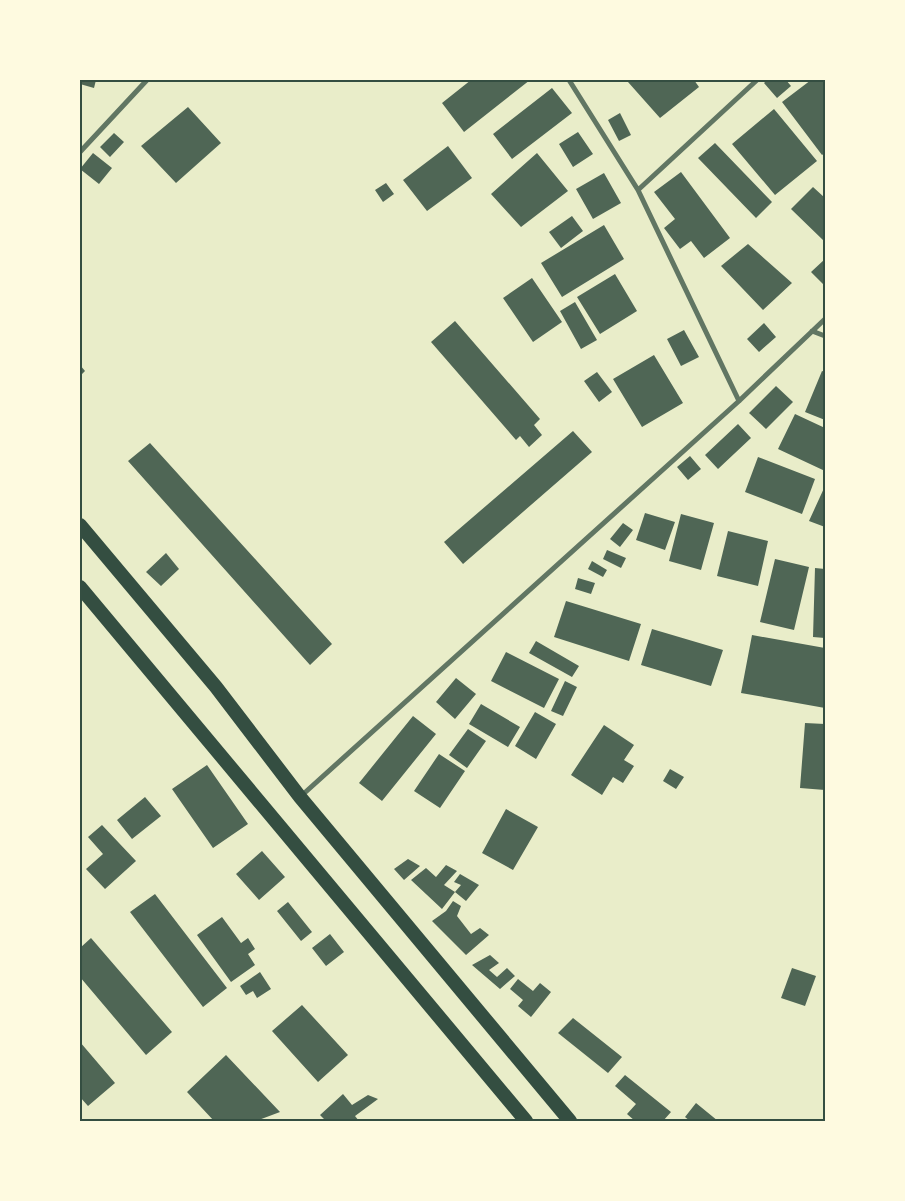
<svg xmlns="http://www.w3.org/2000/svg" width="905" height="1201" font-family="'Golos Text',sans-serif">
  <rect width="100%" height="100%" fill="#e9edc9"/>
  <path fill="#4f6655" d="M 80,80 L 96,80 L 94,88 L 80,84 Z
    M 471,80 L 530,80 L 464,132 L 442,103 Z
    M 629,80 L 694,80 L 699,87 L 660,118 L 628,82 Z
    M 767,80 L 786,80 L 791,86 L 777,98 L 764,83 Z
    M 811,80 L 825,80 L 825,153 L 822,155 L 782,102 Z
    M 552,88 L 572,113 L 512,159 L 493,134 Z
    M 188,107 L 221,143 L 176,183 L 141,146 Z
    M 774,109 L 817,161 L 775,195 L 732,144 Z
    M 620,113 L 631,135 L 619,141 L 608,120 Z
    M 578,132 L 593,154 L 573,167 L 559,144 Z
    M 114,133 L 124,142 L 110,157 L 100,147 Z
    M 715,143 L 772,202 L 756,218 L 698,158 Z
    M 448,146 L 472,178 L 427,211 L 403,180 Z
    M 93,153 L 112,168 L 99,184 L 80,169 Z
    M 537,153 L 568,191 L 521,227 L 491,194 Z
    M 681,172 L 730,238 L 704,258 L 691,241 L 680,249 L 664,228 L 675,219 L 654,192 Z
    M 604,173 L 621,203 L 593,219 L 576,189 Z
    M 386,183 L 394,194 L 383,202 L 375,190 Z
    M 813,187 L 825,198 L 825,242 L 791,209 Z
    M 572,216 L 583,231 L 561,248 L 549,232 Z
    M 604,225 L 624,259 L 562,297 L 541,263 Z
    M 748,244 L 792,283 L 763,310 L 721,266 Z
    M 825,259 L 825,286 L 811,272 Z
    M 615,274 L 637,311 L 600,334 L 577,297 Z
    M 532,278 L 562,322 L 533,342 L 503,298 Z
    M 575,302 L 597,340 L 581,349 L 560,311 Z
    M 455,321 L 540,419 L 534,425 L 542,435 L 529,447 L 520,436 L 516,440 L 431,342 Z
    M 764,323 L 776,337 L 759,352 L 747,339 Z
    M 684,330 L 699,357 L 681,366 L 667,339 Z
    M 654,355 L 683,403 L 642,427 L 613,379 Z
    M 80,365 L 85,371 L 80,376 Z
    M 822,371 L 825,372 L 825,420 L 805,412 Z
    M 597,372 L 612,392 L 599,402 L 584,381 Z
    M 776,386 L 793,402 L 766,429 L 749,413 Z
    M 795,414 L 825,428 L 825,471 L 778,449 Z
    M 738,424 L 751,438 L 718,469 L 705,455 Z
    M 573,431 L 592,452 L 463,564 L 444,542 Z
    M 150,443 L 332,644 L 310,665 L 128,461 Z
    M 690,456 L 701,469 L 688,480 L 677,467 Z
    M 758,457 L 815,479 L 802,514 L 745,492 Z
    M 825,486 L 825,527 L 809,521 Z
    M 645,513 L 675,522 L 665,550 L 636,540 Z
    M 681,514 L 714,523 L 701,570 L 669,561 Z
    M 623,523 L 633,530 L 620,547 L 610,539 Z
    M 728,531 L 768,541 L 758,586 L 717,576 Z
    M 607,550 L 626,558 L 621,568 L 603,559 Z
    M 166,553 L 179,569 L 161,586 L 146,572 Z
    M 775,559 L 809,567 L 794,630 L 760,622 Z
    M 592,561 L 607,570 L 603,577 L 588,569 Z
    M 815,568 L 825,569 L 825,638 L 813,637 Z
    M 578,578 L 595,583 L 591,594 L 575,589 Z
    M 566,601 L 641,624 L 629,661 L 554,637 Z
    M 652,629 L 723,650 L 711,686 L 641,665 Z
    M 752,635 L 825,648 L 825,708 L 741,693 Z
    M 536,641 L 579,666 L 572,677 L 529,653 Z
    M 506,652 L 559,679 L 544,708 L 491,681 Z
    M 456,678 L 476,694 L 455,719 L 436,702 Z
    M 565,681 L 577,687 L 563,716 L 551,711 Z
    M 481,704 L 520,727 L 508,747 L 469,724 Z
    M 535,712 L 556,724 L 536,759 L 515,746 Z
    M 413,716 L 436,734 L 382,801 L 359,783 Z
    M 805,723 L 825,724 L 825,790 L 800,788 Z
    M 604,725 L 634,745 L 624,760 L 634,766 L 623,783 L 613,777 L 602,795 L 571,775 Z
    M 468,729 L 486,741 L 467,768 L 449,755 Z
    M 439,754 L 465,771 L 440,808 L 414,791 Z
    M 207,765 L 248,824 L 213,848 L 172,789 Z
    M 670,769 L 684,777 L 676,789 L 663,781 Z
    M 145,797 L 161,816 L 132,839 L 117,820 Z
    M 506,809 L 538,827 L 513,870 L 482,853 Z
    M 102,825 L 136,861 L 105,889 L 86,869 L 103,854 L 88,837 Z
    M 262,851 L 285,877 L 259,900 L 236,874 Z
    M 408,859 L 420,866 L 404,880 L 394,869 Z
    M 446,865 L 457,871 L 444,885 L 455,892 L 442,909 L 411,880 L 426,868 L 436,877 Z
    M 460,874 L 479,885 L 466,901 L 455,892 L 461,885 L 454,882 Z
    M 155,894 L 227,988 L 203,1007 L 130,912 Z
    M 453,901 L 461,906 L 457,916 L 471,934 L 480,928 L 489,935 L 466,955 L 432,921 L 446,911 Z
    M 288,902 L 312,932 L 301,941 L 277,911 Z
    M 222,917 L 241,943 L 248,938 L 255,949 L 248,954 L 255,965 L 231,982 L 197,935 Z
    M 330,934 L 344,952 L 326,966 L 312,948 Z
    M 91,938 L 172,1032 L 146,1055 L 80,977 L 80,948 Z
    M 490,955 L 499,963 L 489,970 L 497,977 L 507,968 L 515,976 L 500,989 L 472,965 Z
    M 792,968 L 816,976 L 805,1006 L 781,998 Z
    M 260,972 L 271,989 L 257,998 L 253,991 L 246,995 L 240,986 Z
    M 518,979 L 533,991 L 540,983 L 551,992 L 531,1017 L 518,1006 L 523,1000 L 510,989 Z
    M 302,1005 L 348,1055 L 318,1082 L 272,1031 Z
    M 573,1018 L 622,1057 L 608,1073 L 558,1033 Z
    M 80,1042 L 115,1083 L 88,1106 L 80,1097 Z
    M 226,1055 L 280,1112 L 256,1121 L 214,1121 L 187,1092 Z
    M 625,1075 L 671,1112 L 663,1121 L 635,1121 L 627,1114 L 636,1104 L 615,1086 Z
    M 343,1094 L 352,1105 L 368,1095 L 378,1099 L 355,1116 L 359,1121 L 326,1121 L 320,1115 Z
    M 696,1103 L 718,1121 L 690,1121 L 685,1117 Z"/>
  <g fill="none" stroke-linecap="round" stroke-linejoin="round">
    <path stroke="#617663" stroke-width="5" d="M 569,80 L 638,190 L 739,401
      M 80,152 L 147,80
      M 638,190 L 757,80
      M 812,331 L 825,336
      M 300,797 L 739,401 L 825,319"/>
    <path stroke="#344e41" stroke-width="14" d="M 80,525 L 216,687 L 300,797 L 570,1121
      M 80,587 L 526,1121"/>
  </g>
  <rect width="905" height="1201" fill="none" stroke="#fefae0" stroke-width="162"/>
  <rect x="81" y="81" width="743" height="1039" fill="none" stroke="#344e41" stroke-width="2"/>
</svg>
